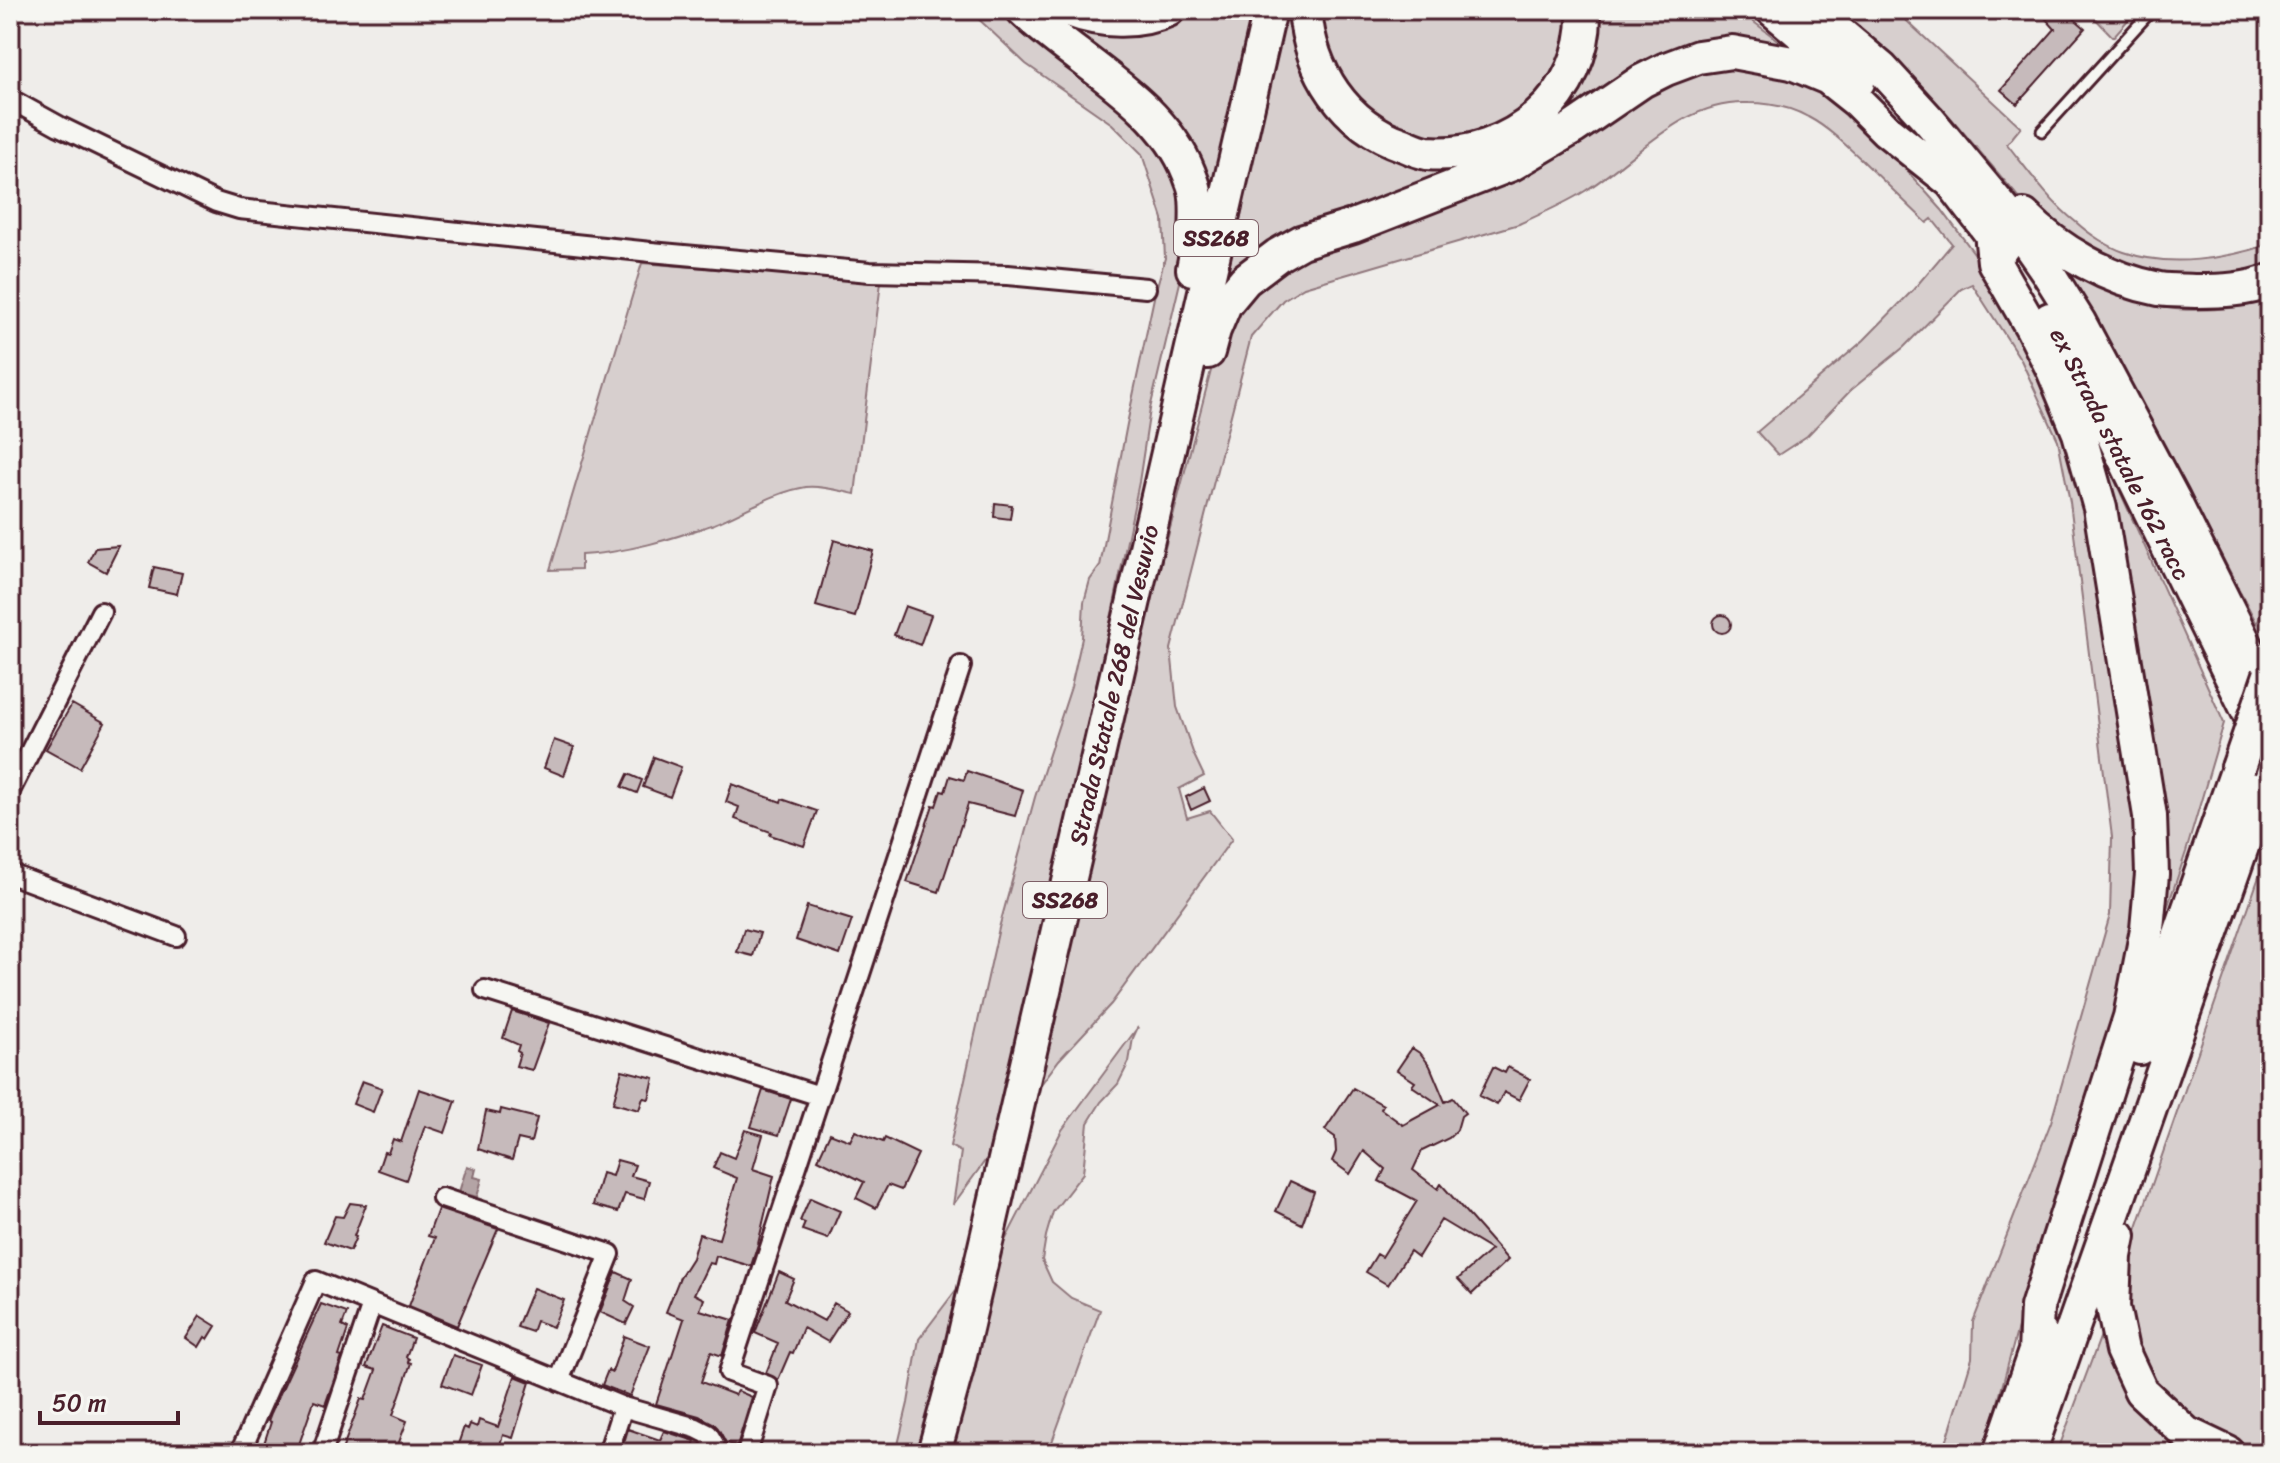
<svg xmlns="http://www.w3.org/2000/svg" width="2280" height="1463" font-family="Sriracha,sans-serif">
  <rect width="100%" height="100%" fill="#efedea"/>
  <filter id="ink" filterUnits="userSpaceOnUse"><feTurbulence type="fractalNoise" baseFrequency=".0125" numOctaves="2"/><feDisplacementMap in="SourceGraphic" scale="16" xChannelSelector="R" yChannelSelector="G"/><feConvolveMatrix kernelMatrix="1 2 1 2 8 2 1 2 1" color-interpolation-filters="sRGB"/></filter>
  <g filter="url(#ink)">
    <path fill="#d7cfce" stroke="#90777c" stroke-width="2" d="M 969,10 L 998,10 L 1130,115 L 1154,139 L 1180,189 L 1186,257 L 1150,409 L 1139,482 L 1112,614 L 1018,1035 L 987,1158 L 953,1205 L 961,1152 L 950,1146 L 999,928 L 1035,797 L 1071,687 L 1082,638 L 1084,602 L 1090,580 L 1100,566 L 1127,424 L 1155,293 L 1165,258 L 1163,219 L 1142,154 L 1112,124 L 1026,64 Z
      M 1045,10 L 1058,18 L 1158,28 L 1184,20 L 1201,10 L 1254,10 L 1208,207 Z
      M 1287,10 L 1289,10 L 1292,40 L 1305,79 L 1328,112 L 1358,138 L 1517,143 L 1597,10 L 1738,10 L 1792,51 L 1773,46 L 1563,122 L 1225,285 L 1223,280 Z
      M 1313,10 L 1575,10 L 1572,42 L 1534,107 L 1466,139 L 1410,136 L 1347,96 Z
      M 1840,10 L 1895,10 L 2021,127 L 2007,144 C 2029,172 2049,201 2077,223 C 2089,234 2109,247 2124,252 C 2169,268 2226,259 2270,244 L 2270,275 L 2133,276 L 2031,212 L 1951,118 L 1898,62 Z
      M 2087,10 L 2137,10 L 2113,37 Z
      M 1740,65 L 1780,73 L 1825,91 L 1864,123 L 1942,210 L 2003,292 L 2082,480 L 2138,825 L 2140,890 L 2116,1029 L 2028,1290 L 1994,1417 L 1981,1453 L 1943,1453 L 1972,1358 L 1973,1322 L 2051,1122 L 2110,915 L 2112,837 L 2070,502 L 2058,440 L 2021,360 L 1972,284 L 1961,289 L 1904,347 L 1851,390 L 1807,436 L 1778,455 L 1757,432 L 1864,340 L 1913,290 L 1952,244 L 1932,219 L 1927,223 C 1906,203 1886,183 1865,163 C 1848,147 1829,128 1808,117 C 1790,107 1769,103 1749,103 C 1681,100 1638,158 1585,191 C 1564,204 1541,214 1519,224 L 1304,287 L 1283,300 L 1251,337 L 1171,649 L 1177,707 L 1194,755 L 1204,776 L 1179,789 L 1187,818 L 1210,811 L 1232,839 L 1111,1004 L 1059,1060 L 1039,1087 L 1146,621 L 1215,355 L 1239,304 L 1269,279 L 1308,258 L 1521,177 L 1667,81 L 1703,67 Z
      M 2052,255 C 2073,268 2094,282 2117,293 C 2164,316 2221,312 2270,301 L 2270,593 L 2257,624 L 2148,414 Z
      M 642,263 L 881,282 L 855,494 C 840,491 821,485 806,487 C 774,492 744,512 714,524 C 672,539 626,553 581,555 L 581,569 L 550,570 Z
      M 2096,438 L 2224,723 L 2186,852 L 2158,935 Z
      M 2270,845 L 2270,1452 L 2239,1447 L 2199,1431 L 2140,1369 L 2121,1282 L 2124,1265 Z
      M 1138,1027 L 1133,1038 L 1129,1062 L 1118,1084 L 1101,1102 L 1088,1123 L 1083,1173 L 1053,1212 L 1046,1236 L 1042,1260 L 1052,1282 L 1071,1298 L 1100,1310 L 1048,1453 L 948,1453 L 996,1258 L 1062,1130 Z
      M 956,1290 L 941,1370 L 918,1453 L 896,1453 L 908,1403 L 919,1339 Z
      M 2107,1319 L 2193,1453 L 2057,1453 Z"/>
    <path fill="#b4a4a5" stroke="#8a6f74" stroke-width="2" d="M 467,1166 L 476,1169 L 474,1177 L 482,1179 L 477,1197 L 459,1192 Z"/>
    <path fill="#c6babb" stroke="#4a1f2b" stroke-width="2" d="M 2038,10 L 2069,10 L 2069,14 L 2085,28 L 2017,104 L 2001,90 L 2055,29 Z
      M 995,503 L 1012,505 L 1010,519 L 994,517 Z
      M 834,540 L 873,551 L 855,617 L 816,606 Z
      M 119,546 L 106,572 L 88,562 L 95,548 Z
      M 154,567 L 182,573 L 177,594 L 149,588 Z
      M 905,606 L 931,615 L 920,645 L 894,635 Z
      M1713 624a9 9 0 1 1 18 0a9 9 0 1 1-18 0Z
      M 72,704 L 105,723 L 80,768 L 46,749 Z
      M 554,740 L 574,747 L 564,776 L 544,768 Z
      M 654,757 L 681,767 L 670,797 L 643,787 Z
      M 967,771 L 1023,790 L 1015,816 L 968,804 L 939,892 L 907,882 L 933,805 L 936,806 L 941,791 L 945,792 L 950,776 L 964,780 Z
      M 628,774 L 642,780 L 637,793 L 622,787 Z
      M 732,784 L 781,802 L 782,799 L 817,811 L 804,846 L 770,835 L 771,832 L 735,819 L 739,807 L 726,802 Z
      M 1204,788 L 1210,801 L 1191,810 L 1186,797 Z
      M 807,906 L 852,920 L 840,955 L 796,940 Z
      M 744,929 L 760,933 L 753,956 L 737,952 Z
      M 512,1011 L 549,1023 L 532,1070 L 516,1066 L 520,1053 L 517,1051 L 519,1045 L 503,1038 Z
      M 1412,1048 L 1421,1054 L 1430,1066 L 1445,1102 L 1453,1098 L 1465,1113 L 1461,1116 L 1457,1130 L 1449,1138 L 1422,1151 L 1413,1170 L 1438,1189 L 1441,1184 L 1508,1260 L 1472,1294 L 1458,1279 L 1491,1250 L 1441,1220 L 1418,1257 L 1410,1251 L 1388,1285 L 1366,1272 L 1377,1254 L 1382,1257 L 1417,1201 L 1379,1181 L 1385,1169 L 1364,1151 L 1350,1174 L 1332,1161 L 1336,1152 L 1335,1137 L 1325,1130 L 1353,1088 L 1383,1105 L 1381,1109 L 1403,1125 L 1440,1105 L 1412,1086 L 1415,1082 L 1397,1070 Z
      M 1493,1067 L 1505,1073 L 1508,1067 L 1530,1079 L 1519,1100 L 1504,1092 L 1497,1105 L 1479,1096 Z
      M 622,1070 L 654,1078 L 649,1099 L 643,1098 L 639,1110 L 613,1103 Z
      M 362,1081 L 382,1088 L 373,1112 L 353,1104 Z
      M 419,1089 L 456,1101 L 445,1133 L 425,1126 L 406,1180 L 378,1170 L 384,1152 L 388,1153 L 393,1139 L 401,1142 Z
      M 763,1090 L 791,1099 L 779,1135 L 751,1127 Z
      M 501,1109 L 537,1118 L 531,1142 L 518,1139 L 512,1160 L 478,1149 L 486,1111 L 500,1114 Z
      M 745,1130 L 763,1135 L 753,1169 L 774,1176 L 758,1244 L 751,1266 L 716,1256 L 714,1264 L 709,1263 L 694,1294 L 704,1299 L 700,1310 L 733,1320 L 722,1356 L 711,1352 L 701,1382 L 735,1395 L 738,1391 L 752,1397 L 737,1446 L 726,1443 L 718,1428 L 713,1423 L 699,1416 L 656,1404 L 684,1319 L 666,1312 L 680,1277 L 692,1258 L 699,1234 L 719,1239 L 737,1178 L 713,1168 L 720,1152 L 734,1158 Z
      M 855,1131 L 883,1142 L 885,1138 L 918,1154 L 901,1190 L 888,1185 L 876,1208 L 856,1198 L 864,1182 L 818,1159 L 830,1133 L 850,1141 Z
      M 617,1160 L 635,1165 L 631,1176 L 649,1181 L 644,1199 L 625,1194 L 618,1212 L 593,1205 L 602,1173 L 612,1176 Z
      M 1290,1181 L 1314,1192 L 1302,1224 L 1276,1211 Z
      M 810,1198 L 840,1211 L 828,1239 L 802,1230 L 805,1223 L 800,1221 Z
      M 350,1203 L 366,1205 L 354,1236 L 356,1237 L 350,1251 L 324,1242 L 335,1216 L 343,1217 Z
      M 438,1209 L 498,1229 L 457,1326 L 409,1306 L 435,1238 L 428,1236 Z
      M 616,1272 L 632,1279 L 625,1301 L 634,1307 L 626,1324 L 600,1312 Z
      M 779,1272 L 794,1279 L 785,1300 L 824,1321 L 834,1303 L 848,1311 L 828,1342 L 803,1328 L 793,1353 L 790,1352 L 778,1380 L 766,1373 L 778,1343 L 755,1333 Z
      M 533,1288 L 564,1300 L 553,1327 L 536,1321 L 532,1332 L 517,1327 Z
      M 321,1304 L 347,1313 L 342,1326 L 348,1329 L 339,1356 L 342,1357 L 325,1405 L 314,1401 L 296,1453 L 261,1453 L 271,1422 L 268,1421 L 271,1413 Z
      M 200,1316 L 216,1326 L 208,1339 L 205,1337 L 199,1347 L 186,1338 Z
      M 382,1326 L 413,1338 L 406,1357 L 409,1359 L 408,1362 L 411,1363 L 393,1415 L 407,1421 L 395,1453 L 341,1453 L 361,1399 L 365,1400 L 376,1370 L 366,1367 Z
      M 624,1336 L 650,1346 L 630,1396 L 602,1385 L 608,1370 L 612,1372 Z
      M 453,1355 L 482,1365 L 471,1395 L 442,1384 Z
      M 515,1376 L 530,1382 L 513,1438 L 503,1435 L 498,1450 L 494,1449 L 493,1453 L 455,1453 L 464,1427 L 468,1429 L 470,1424 L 477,1427 L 479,1420 L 498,1427 Z
      M 628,1429 L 660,1440 L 664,1431 L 695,1441 L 691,1453 L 621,1453 Z"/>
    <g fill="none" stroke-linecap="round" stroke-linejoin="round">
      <defs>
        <path id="service" d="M 2042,131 L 2152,10"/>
        <path id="minor" d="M 10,99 L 59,126 L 216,202 L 239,209 L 651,252 L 870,272 L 1008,275 L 1146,288
          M 10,791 L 101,612
          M 10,874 L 176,936
          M 485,990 L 820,1096 L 729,1372 L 768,1386 L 747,1453
          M 820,1096 L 961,666
          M 442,1198 L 610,1254 L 559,1381
          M 240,1453 L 316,1281 L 623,1407 L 696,1428 L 708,1434 L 714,1444 L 711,1453
          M 322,1453 L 372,1304
          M 608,1453 L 623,1407"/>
        <path id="trunk" d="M 1023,10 C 1077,62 1161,101 1189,173 C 1191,179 1194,185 1195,191 C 1199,209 1195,239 1195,259 L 1193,269
          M 1069,10 C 1100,22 1138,24 1168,10
          M 1305,10 C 1310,71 1344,125 1404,145 C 1411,148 1419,152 1427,153 C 1511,160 1587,95 1584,10
          M 1773,10 L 1858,82
          M 1812,10 L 1882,69 L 1928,119 L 2011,219 L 2047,271 L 2079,322 L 2173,499 L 2270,694
          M 1940,167 L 2002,248
          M 2024,216 C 2058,251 2110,280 2159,289 C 2171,291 2184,290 2196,291 C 2221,291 2247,290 2270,281
          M 1991,232 L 1994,262 L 2032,328 L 2053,370 L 2079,433 L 2100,508 L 2150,816 L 2152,874 L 2147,929 L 2130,1017 L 2037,1307 L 2035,1353
          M 2050,319 L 2088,384 L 2270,756
          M 1208,352 L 1214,330 L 1225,304 L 1245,280 L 1278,255 L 1301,242 L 1353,226 L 1512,164 L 1573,128 L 1642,81 L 1666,69 L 1698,57 L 1732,52 L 1792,63 L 1828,78 L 1857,101 L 1886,130 L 1953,183
          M 2140,1048 L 2238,768
          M 2119,1236 L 2115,1256 L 2113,1307 L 2122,1350 L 2141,1391 L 2186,1433 L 2228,1453
          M 934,1453 L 957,1368 L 1270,10
          M 2000,1453 L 2041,1334
          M 2029,1453 L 2270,767"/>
      </defs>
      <use href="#service" stroke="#4a1f2b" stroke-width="15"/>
      <use href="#minor" stroke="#4a1f2b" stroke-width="24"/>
      <use href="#trunk" stroke="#4a1f2b" stroke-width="38"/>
      <use href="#service" stroke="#f6f6f2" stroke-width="9"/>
      <use href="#minor" stroke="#f6f6f2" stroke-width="18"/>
      <use href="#trunk" stroke="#f6f6f2" stroke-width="32"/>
      <defs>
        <path id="trunk-bridge" d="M 2238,768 L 2270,675"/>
      </defs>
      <use href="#trunk-bridge" stroke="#4a1f2b" stroke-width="38" stroke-linecap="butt"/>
      <use href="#trunk-bridge" stroke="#f6f6f2" stroke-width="32"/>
    </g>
  </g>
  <g text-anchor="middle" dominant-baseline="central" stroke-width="8" stroke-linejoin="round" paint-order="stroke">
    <g fill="#f6f6f2" stroke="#7e6067" stroke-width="2">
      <rect x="1174" y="220" width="84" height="36" rx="6"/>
      <rect x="1023" y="882" width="84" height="36" rx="6"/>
    </g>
    <g font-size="22" font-weight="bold" fill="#4a1f2b">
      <text x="1216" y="238">SS268</text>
      <text x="1065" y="900">SS268</text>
    </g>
    <g font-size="24" fill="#4a1f2b" stroke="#f6f6f2">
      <text transform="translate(2120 454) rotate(63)">ex Strada statale 162 racc</text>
      <text transform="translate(1114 685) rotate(-77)">Strada Statale 268 del Vesuvio</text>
    </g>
  </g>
  <rect width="2280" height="1463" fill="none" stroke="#f6f6f2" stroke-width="40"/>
  <rect x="20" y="20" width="2240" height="1423" fill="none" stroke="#4a1f2b" stroke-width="3" filter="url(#ink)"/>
  <path d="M40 1411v12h138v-12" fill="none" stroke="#4a1f2b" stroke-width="4"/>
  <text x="52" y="1411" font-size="24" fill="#4a1f2b" stroke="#f6f6f2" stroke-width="6" paint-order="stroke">50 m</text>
</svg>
